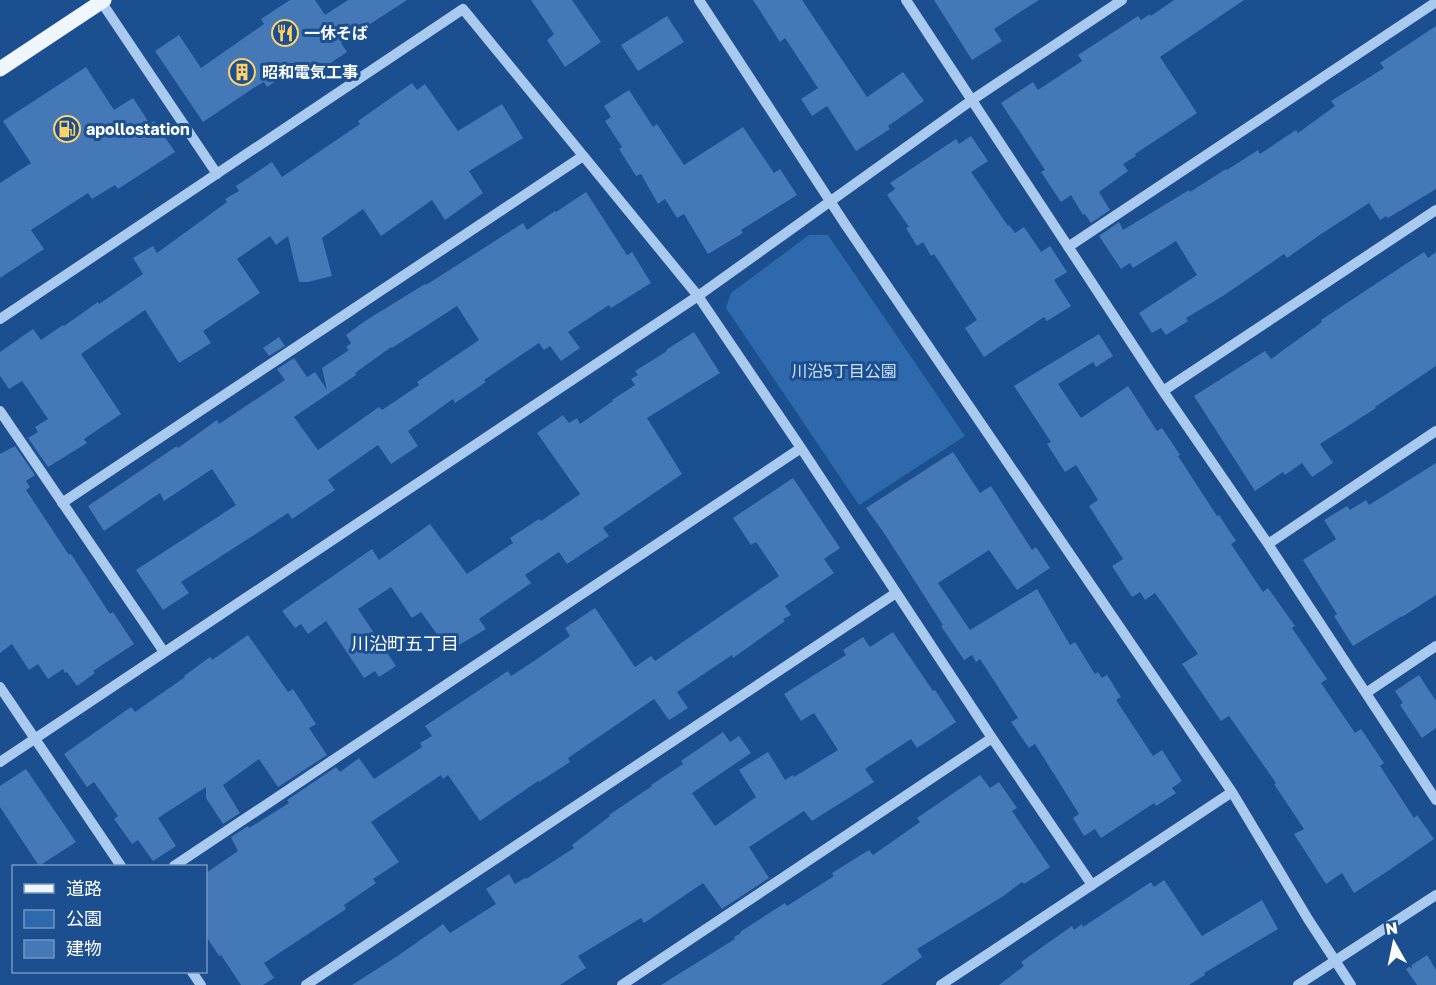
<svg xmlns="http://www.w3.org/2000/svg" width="1436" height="985" font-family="'Golos Text','Noto Sans JP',sans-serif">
  <rect width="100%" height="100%" fill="#1b4f8f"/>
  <path fill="#2e69ad" d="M 809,235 L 828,235 L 965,436 L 859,505 L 726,308 L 731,293 Z"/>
  <path fill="#4478b7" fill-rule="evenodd" d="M 290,0 L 315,0 L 325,15 L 348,0 L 407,0 L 341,43 L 347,52 L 311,76 L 303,63 L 267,87 L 264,82 L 255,87 L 203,122 L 155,51 L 179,35 L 201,68 L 264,24 L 261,19 Z
    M 531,0 L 572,0 L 601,42 L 565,67 L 547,40 L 554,34 Z
    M 753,0 L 802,0 L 867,97 L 903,72 L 924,101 L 888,126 L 890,129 L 856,151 L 827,106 L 812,116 L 801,99 L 818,88 L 785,38 L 780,42 Z
    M 934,0 L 1039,0 L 994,29 L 1002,41 L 972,60 Z
    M 1174,0 L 1244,0 L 1160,57 L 1197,113 L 1135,154 L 1136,156 L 1123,164 L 1128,171 L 1099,192 L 1110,210 L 1091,223 L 1085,214 L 1083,215 L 1071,195 L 1061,202 L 1041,172 L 1045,170 L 1001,103 L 1033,82 L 1038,90 L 1082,61 L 1078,55 L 1138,16 L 1141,20 L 1150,14 L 1151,16 Z
    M 667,16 L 684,42 L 638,71 L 621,45 Z
    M 1436,26 L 1436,189 L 1388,218 L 1386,216 L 1380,220 L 1369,203 L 1321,234 L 1287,258 L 1284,254 L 1223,296 L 1186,318 L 1188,321 L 1166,335 L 1161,328 L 1152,333 L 1139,313 L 1197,275 L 1176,241 L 1133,268 L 1130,263 L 1121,269 L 1099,236 L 1119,222 L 1123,230 L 1189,190 L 1190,192 L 1226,169 L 1227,170 L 1258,150 L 1260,154 L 1296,130 L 1298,133 L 1335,106 L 1331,101 L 1384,68 L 1380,63 Z
    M 86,67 L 114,110 L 133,98 L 150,124 L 154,121 L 175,152 L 118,189 L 115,185 L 92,199 L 88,193 L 31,230 L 44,249 L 0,278 L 0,183 L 31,163 L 3,121 Z
    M 412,83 L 417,90 L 425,84 L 458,131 L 502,104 L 523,138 L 469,171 L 483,193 L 445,220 L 432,200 L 381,236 L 363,209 L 322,238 L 332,276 L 308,282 L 299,282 L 288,236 L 276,245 L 270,236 L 237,259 L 260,293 L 203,331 L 211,343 L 179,363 L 145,310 L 81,354 L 121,414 L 84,439 L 87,443 L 48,467 L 28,438 L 38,432 L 35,427 L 48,419 L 22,381 L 9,389 L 0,376 L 0,352 L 33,329 L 41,340 L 63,325 L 64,326 L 98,302 L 99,304 L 143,274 L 133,258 L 153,246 L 157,253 L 227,202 L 225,199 L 239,191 L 236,186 L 272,162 L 282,177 L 360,124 L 358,121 Z
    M 629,90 L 653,127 L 657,124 L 684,165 L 743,127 L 774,173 L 780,169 L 797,195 L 741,230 L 743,233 L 708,254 L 684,214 L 677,218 L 665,199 L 658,204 L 641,174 L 636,176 L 619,149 L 622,147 L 605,121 L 611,117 L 604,106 Z
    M 971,136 L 988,161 L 971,172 L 1008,226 L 1009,225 L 1015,233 L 1024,227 L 1041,252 L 1050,246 L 1067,272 L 1054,280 L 1071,306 L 1047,321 L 1044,317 L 984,357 L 965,328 L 977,320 L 934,254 L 931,256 L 923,242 L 917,246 L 906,228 L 909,227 L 887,195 L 895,189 L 890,183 L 956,139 L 959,144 Z
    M 586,192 L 627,255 L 632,252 L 651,283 L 611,308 L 609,305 L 568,332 L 580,348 L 561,361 L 550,346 L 544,350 L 539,343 L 484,380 L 486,382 L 455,403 L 453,399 L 408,431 L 418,446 L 391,464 L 378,445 L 328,480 L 335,490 L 292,519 L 288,513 L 181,582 L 189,593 L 163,610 L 136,570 L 236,505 L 212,469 L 164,501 L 160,493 L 104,531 L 88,506 L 177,446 L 178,448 L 217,420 L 219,424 L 285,380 L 277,369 L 294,358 L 307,377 L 315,372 L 327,390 L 322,368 L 349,350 L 346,347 L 351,343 L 346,335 L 365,321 L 425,284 L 426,285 L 523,223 L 527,230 L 555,211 L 556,212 ZM 457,306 L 479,340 L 417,382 L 419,385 L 382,410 L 379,407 L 318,450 L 294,417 L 356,375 L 355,373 L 391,347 L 392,348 Z
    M 1424,252 L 1428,258 L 1436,252 L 1436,366 L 1375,407 L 1376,408 L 1320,444 L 1333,463 L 1312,477 L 1302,463 L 1285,475 L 1283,472 L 1255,491 L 1194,396 L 1265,351 L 1271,359 L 1322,322 L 1321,320 Z
    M 694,332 L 720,373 L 647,418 L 682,474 L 603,528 L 609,536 L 567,564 L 559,552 L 525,575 L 531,583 L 479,619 L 486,629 L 449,651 L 421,612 L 412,618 L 391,587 L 358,609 L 396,666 L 379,677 L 375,671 L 364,678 L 326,621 L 308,634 L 301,624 L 295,628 L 282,611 L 372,549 L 379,560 L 430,524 L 467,574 L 513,543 L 510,538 L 539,519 L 541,521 L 580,494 L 537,433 L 563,415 L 569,423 L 577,418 L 580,424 L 613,401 L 612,400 L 635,385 L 631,379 L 638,375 L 635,371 L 667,351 L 666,350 Z
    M 1099,334 L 1113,356 L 1096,367 L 1093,362 L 1058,384 L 1081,418 L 1128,386 L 1157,431 L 1162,428 L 1180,455 L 1178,456 L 1217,516 L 1219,515 L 1236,541 L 1231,544 L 1263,592 L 1268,588 L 1295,626 L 1292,628 L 1327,679 L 1321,683 L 1355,733 L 1361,729 L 1384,763 L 1380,766 L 1414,818 L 1417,815 L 1434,839 L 1385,873 L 1354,893 L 1342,873 L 1326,884 L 1294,834 L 1304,829 L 1274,784 L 1276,783 L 1229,716 L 1221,721 L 1182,664 L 1198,654 L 1155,593 L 1145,600 L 1140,592 L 1132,597 L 1112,566 L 1123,559 L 1089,506 L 1098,500 L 1076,465 L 1065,472 L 1047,444 L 1051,442 L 1014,386 Z
    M 279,337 L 285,346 L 269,356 L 263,348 Z
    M 15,446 L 35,475 L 26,481 L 30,487 L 26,490 L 69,555 L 71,554 L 110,614 L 113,612 L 134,644 L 93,671 L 95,673 L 77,686 L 67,672 L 65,673 L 63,669 L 48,679 L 38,664 L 29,670 L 12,644 L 0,653 L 0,454 Z
    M 953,452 L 980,493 L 991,486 L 1032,550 L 1036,547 L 1050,568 L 1017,590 L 989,550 L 938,583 L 970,630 L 1037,589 L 1070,645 L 1075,642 L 1095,674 L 1098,672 L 1102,678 L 1107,675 L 1121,697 L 1116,700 L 1153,756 L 1162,750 L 1182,781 L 1172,788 L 1176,793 L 1156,806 L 1154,803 L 1101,838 L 1095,829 L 1084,836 L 1073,818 L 1079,814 L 1035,744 L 1029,748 L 1011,722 L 1018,718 L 980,659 L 976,662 L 972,655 L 964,660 L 941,626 L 943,625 L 884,533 L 866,508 Z
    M 1436,463 L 1436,595 L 1402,617 L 1402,616 L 1353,646 L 1334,616 L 1337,614 L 1303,560 L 1336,539 L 1324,520 L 1347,506 L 1350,510 L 1366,500 L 1369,505 Z
    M 793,478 L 840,548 L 824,559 L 834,573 L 785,606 L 791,615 L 783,619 L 785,621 L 733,658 L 732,655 L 677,692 L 688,708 L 669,720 L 654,699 L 568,758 L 570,762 L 539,782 L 538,781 L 480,821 L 448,775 L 443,779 L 441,775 L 371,822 L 399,862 L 373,879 L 376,883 L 344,905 L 346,909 L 264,963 L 274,978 L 263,985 L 241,985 L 221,955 L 219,956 L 206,936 L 206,873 L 238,851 L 231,837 L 248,826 L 249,828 L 289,803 L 287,800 L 336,767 L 340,772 L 359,758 L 374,779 L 422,747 L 420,743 L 432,736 L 425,726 L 508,671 L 511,676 L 534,661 L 570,636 L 565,628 L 595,608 L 635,667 L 651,656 L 655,661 L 779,576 L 756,542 L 751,545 L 733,518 Z
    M 893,632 L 933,691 L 935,690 L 956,722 L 917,748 L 911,739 L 865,769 L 874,782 L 812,821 L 804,811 L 749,847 L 769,878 L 722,909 L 703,883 L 644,923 L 641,918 L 578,956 L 586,968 L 560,985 L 352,985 L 399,955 L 443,924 L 450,933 L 496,904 L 486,889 L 509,874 L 515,884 L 525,878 L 526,879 L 574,848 L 572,845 L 610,816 L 609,815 L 652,786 L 651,785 L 683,764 L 681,761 L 723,732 L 730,742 L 739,736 L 751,753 L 692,793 L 715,826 L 756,797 L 739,770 L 768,752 L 785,780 L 793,775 L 794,777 L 838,750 L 814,713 L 801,721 L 784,694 L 846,655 L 843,650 L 863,637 L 870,647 Z
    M 248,635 L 288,692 L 293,689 L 316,724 L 309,728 L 327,755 L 278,787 L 259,759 L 223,785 L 240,813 L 223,824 L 206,798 L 206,787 L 158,818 L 176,846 L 153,861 L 138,840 L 132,844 L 114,819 L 118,816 L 94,782 L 87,787 L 64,754 L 131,707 L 135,712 L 185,677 L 184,676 L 210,657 L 212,660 Z
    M 1419,675 L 1436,701 L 1436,728 L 1422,738 L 1400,705 L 1403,703 L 1395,691 Z
    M 26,769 L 76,842 L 39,866 L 0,807 L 0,786 Z
    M 980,775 L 990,788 L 999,782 L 1017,808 L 1012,811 L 1050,867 L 1024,884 L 1022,882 L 1002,897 L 917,949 L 922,957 L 881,985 L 661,985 L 735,939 L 734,937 L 741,933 L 740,932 L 785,903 L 787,906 L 834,876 L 832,873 L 869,850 L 873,855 L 920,822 L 917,818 Z
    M 1164,880 L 1202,936 L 1262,900 L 1278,929 L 1204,973 L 1205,975 L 1189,985 L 999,985 L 1024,966 L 1021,962 L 1072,926 L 1074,930 L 1082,924 L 1083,927 L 1151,882 L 1154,887 Z
    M 1427,955 L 1436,970 L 1436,985 L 1417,985 L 1406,969 Z"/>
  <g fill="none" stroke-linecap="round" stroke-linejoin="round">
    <path stroke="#a9c9ee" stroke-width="10" d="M 100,0 L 217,174
      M 699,0 L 845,224 L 1232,792 L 1308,919 L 1351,985
      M 906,0 L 1163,391 L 1268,544 L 1436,800
      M 1068,247 L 1436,2
      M 0,319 L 463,9 L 698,296 L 801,448 L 992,738 L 1092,885
      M 1163,391 L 1436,210
      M 0,411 L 164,652
      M 62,503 L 583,156
      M 1268,544 L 1436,431
      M 0,687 L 121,866
      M 1366,693 L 1436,646
      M 0,762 L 698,296 L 972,100 L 1122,0
      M 174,866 L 801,448
      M 192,972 L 201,985
      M 306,985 L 896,593
      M 622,985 L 992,738
      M 941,985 L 1232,792
      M 1298,985 L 1436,895"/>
    <path stroke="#f0f6ff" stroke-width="15" d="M 0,69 L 104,0"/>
  </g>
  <defs>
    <symbol id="restaurant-ring" viewBox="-11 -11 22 22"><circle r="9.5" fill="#1b4f8f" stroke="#ffd166" stroke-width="1.5"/><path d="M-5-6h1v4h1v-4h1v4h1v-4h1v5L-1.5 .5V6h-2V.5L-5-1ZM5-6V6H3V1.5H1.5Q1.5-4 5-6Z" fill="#ffd166"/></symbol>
    <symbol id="building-ring" viewBox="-11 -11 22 22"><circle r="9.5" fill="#1b4f8f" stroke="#ffd166" stroke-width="1.5"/><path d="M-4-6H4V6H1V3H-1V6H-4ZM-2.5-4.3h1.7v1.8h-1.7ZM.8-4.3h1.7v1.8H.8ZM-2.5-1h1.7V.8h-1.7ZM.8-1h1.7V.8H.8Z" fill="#ffd166"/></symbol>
    <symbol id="fuel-ring" viewBox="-11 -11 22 22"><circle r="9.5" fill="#1b4f8f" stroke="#ffd166" stroke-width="1.5"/><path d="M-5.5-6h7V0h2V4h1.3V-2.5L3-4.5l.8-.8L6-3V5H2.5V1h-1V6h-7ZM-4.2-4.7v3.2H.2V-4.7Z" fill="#ffd166"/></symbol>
  </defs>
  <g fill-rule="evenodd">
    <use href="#restaurant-ring" x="270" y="18" width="30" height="30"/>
    <use href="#building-ring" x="227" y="57" width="30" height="30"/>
    <use href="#fuel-ring" x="52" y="114" width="30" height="30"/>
  </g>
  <g text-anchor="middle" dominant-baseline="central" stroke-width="6" stroke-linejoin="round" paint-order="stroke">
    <g font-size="16" font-weight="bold" fill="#fff" stroke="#1b4f8f" text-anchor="start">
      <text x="304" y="33">一休そば</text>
      <text x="262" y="72">昭和電気工事</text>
      <text x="86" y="129">apollostation</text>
    </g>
    <g font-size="16" fill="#cfe3fa" stroke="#1b4f8f">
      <text x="844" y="371">川沿5丁目公園</text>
    </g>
    <g font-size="18" fill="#fff" stroke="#1b4f8f">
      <text x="405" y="643">川沿町五丁目</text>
    </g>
  </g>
  <rect x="12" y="865" width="195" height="108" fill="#1b4f8f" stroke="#7695bc" stroke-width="1.5"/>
  <rect x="24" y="884" width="30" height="9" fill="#f0f6ff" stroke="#7695bc" stroke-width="1.5"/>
  <text x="66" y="895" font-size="18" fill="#ffffff">道路</text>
  <rect x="24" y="910" width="30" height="18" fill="#2e69ad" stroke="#7695bc" stroke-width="1.5"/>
  <text x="66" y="925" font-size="18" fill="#ffffff">公園</text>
  <rect x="24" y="940" width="30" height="18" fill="#4478b7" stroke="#7695bc" stroke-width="1.5"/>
  <text x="66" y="955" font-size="18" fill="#ffffff">建物</text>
  <g transform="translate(1394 943) rotate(351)" stroke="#1b4f8f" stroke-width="4.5" paint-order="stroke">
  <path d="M0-4.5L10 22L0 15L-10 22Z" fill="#ffffff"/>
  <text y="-9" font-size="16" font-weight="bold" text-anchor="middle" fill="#ffffff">N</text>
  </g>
</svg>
